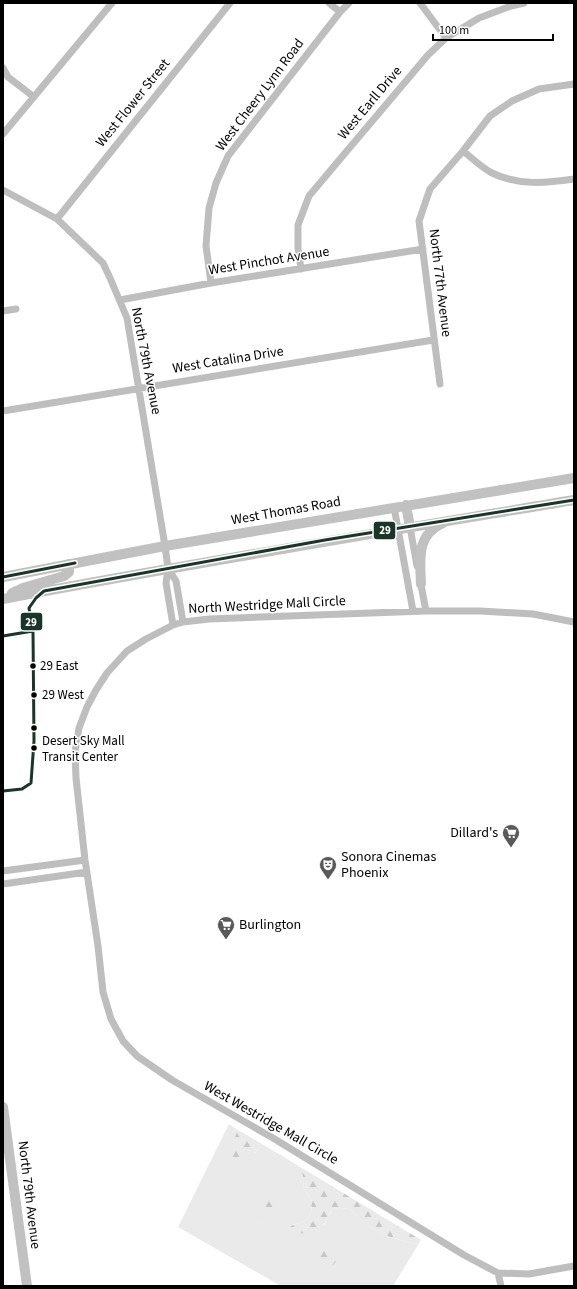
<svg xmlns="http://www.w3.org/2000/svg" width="577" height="1289" font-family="'Source Sans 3',sans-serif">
  <defs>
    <pattern id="forest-firs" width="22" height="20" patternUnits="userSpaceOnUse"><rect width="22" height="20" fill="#eaeaea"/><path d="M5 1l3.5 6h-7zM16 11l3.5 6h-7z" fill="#c7c7c7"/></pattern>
  </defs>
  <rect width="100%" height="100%" fill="#fff"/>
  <path fill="#eaeaea" d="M 229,1124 L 238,1130 L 229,1151 L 255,1153 L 262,1144 L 302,1168 L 304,1189 L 312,1201 L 311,1212 L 307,1220 L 293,1225 L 324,1225 L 332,1209 L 339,1208 L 350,1209 L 366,1225 L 390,1237 L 418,1245 L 393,1286 L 281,1286 L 178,1227 Z"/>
  <path fill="url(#forest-firs)" d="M 238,1130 L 262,1144 C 255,1153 242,1169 229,1164 C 226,1152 233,1141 238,1130 Z
    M 302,1168 L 421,1240 L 418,1245 L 390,1237 L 366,1225 L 350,1209 L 339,1208 L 332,1209 C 329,1214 327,1220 324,1224 C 317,1234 299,1235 288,1232 L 288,1228 L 293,1225 L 307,1220 L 311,1212 L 312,1201 L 304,1189 Z
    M 268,1194 L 272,1194 L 276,1196 C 278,1207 275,1217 263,1220 L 261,1219 C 261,1209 261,1201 268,1194 Z
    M 323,1249 L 334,1249 L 338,1254 L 337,1261 L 333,1265 L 324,1266 L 319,1261 L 318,1255 Z"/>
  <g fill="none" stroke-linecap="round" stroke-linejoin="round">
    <path stroke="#bebebe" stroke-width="7" d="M 329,3 L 340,12
      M 420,3 L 446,38
      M 3,68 L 8,77 L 34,97
      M 3,134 L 112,3
      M 463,151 C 472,158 482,168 492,173 C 519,186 546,183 574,179
      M 3,190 L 57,219 L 103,263 L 110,278 L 127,318 L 165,546 L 168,568 L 166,583 L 173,625
      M 57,219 L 230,3
      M 301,269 L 298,248 L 298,225 L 309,196 L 346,152 L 428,55 L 446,38 L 479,18 L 511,6 L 524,3
      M 211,283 L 206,246 L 209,208 L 216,183 L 228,156 L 340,12 L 349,3
      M 120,300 L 211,283 L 423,249
      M 3,311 L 16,309
      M 440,384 L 419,221 L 430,189 L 463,151 L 490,116 L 512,101 L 539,89 L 574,84
      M 3,411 L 433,340
      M 394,507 L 413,611
      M 410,527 L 417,566
      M 168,568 L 176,581 L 183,622
      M 420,580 L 426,611
      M 574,622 L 533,614 L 480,611 L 426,611 L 209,619 L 183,622 L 173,625 L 146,639 L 127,651 L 107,673 L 96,690 L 87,707 L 79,728 L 75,752 L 76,778 L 85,860 L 98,946 L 103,992 L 111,1019 L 123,1041 L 137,1056 L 172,1080 L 273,1138 L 464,1255 L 498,1273 L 529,1274 L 574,1266
      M 3,871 L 85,860
      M 3,884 L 87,872
      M 498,1273 L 501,1286"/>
    <path stroke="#c1c1c1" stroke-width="10" d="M 406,505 L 410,527
      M 3,577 L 165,546 L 574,478
      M 421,584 C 420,559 416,535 443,523
      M 12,593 L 23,588 L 64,576 L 69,572 L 69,564
      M 3,599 C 193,563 383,532 574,500
      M 3,1107 L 27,1286"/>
    <defs>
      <path id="bus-1" d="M 3,577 L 75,563
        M 3,636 L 33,631
        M 3,791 L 22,789 L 31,783 L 34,741 L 33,631 L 29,608 L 36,598 L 44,591 L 325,540 L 574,500"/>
    </defs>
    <use href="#bus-1" stroke="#fff" stroke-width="6"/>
    <use href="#bus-1" stroke="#193628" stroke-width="3"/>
  </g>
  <defs>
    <symbol id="supermarket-pin" viewBox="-11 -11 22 30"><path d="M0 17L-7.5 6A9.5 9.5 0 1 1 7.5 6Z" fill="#595959" stroke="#fff"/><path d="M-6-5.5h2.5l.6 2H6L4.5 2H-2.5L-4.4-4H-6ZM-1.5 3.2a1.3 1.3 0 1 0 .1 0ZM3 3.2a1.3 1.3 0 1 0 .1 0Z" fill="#fff"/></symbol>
    <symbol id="theatre-pin" viewBox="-11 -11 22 30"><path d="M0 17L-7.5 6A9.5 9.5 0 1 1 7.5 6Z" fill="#595959" stroke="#fff"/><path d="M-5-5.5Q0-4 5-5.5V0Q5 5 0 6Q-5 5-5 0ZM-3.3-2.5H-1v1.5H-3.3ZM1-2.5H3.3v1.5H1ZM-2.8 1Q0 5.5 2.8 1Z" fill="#fff"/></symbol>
  </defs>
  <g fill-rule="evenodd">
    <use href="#supermarket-pin" x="501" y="823" width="20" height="27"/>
    <use href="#theatre-pin" x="318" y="855" width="20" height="27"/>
    <use href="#supermarket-pin" x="216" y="915" width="20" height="27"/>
  </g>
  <g fill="#000" stroke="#fff" stroke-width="1.5">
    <circle cx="33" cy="666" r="3.5"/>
    <circle cx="34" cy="695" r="3.5"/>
    <circle cx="34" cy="728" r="3.5"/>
    <circle cx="34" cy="748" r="3.5"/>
  </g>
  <g text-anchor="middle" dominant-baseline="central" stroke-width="3" stroke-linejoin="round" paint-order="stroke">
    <g font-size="13" fill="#000" stroke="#fff" text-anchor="start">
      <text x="40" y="666">29 East</text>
      <text x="42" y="695">29 West</text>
      <text x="42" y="741">Desert Sky Mall<tspan x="42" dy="16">Transit Center</tspan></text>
    </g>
    <g font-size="14" fill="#000" stroke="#fff">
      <text transform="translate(260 95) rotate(-53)">West Cheery Lynn Road</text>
      <text transform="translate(133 103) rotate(-51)">West Flower Street</text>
      <text transform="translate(370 103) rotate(-50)">West Earll Drive</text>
      <text transform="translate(269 261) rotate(-9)">West Pinchot Avenue</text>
      <text transform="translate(440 283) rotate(83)">North 77th Avenue</text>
      <text transform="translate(228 360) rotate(-9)">West Catalina Drive</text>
      <text transform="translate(146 361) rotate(79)">North 79th Avenue</text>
      <text transform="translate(286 511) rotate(-10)">West Thomas Road</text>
      <text transform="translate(267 605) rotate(-3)">North Westridge Mall Circle</text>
      <text transform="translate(271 1123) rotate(30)">West Westridge Mall Circle</text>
      <text transform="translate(29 1195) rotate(83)">North 79th Avenue</text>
    </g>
    <g font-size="14" fill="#000" stroke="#fff" text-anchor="start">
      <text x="498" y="833" text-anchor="end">Dillard's</text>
      <text x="341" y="857">Sonora Cinemas<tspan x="341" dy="16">Phoenix</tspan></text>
      <text x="239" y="925">Burlington</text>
    </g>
  </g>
  <g stroke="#fff" stroke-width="1.5">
    <rect x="373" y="521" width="23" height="19" rx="4" fill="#193628"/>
    <rect x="20" y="612" width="23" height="19" rx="4" fill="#193628"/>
  </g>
  <g font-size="11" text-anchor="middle" font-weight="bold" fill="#fff">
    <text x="385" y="534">29</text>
    <text x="31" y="626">29</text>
  </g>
  <rect width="577" height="1289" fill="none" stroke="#000000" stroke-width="8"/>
  <path d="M433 34v6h120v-6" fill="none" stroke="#000000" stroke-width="2"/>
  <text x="439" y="34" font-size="12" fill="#000000" stroke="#ffffff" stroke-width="3" paint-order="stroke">100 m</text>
</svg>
